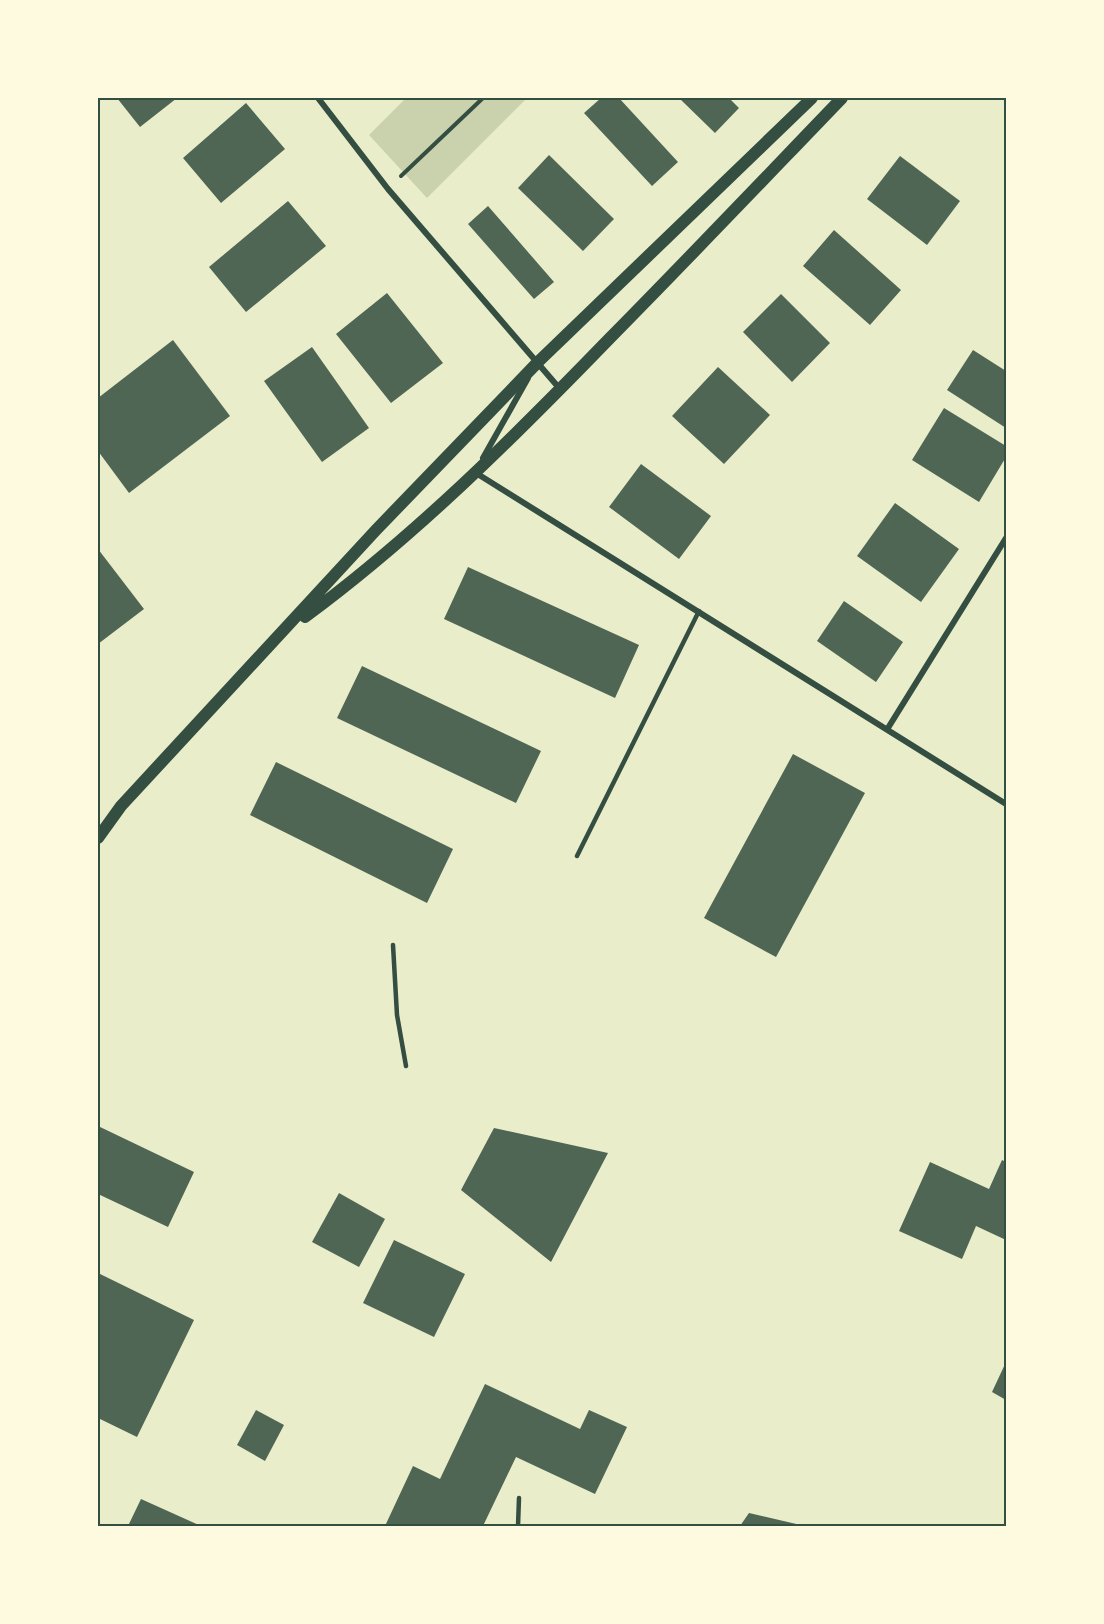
<svg xmlns="http://www.w3.org/2000/svg" width="1104" height="1624" font-family="Jost,sans-serif">
  <rect width="100%" height="100%" fill="#e9edc9"/>
  <path fill="#cad2ad" d="M 406,98 L 527,98 L 427,198 L 369,135 Z"/>
  <path fill="#4f6655" d="M 117,98 L 177,98 L 140,127 Z
    M 601,98 L 619,98 L 678,162 L 652,186 L 584,113 Z
    M 679,98 L 729,98 L 739,108 L 715,133 Z
    M 246,103 L 285,149 L 221,203 L 183,158 Z
    M 549,155 L 614,219 L 583,251 L 518,188 Z
    M 900,156 L 960,201 L 927,245 L 867,199 Z
    M 288,201 L 326,246 L 246,312 L 209,267 Z
    M 488,206 L 554,282 L 534,299 L 468,224 Z
    M 834,230 L 901,290 L 870,325 L 803,266 Z
    M 387,293 L 443,363 L 391,403 L 336,334 Z
    M 781,294 L 830,343 L 792,382 L 743,332 Z
    M 173,340 L 230,416 L 129,493 L 98,451 L 98,398 Z
    M 312,347 L 369,428 L 322,462 L 264,381 Z
    M 973,350 L 1006,371 L 1006,428 L 947,390 Z
    M 718,367 L 770,415 L 724,464 L 672,416 Z
    M 944,408 L 1006,446 L 1006,457 L 979,502 L 912,460 Z
    M 641,464 L 711,516 L 679,559 L 609,507 Z
    M 895,503 L 959,549 L 921,602 L 857,556 Z
    M 98,549 L 144,609 L 98,644 Z
    M 468,567 L 639,645 L 615,698 L 444,619 Z
    M 844,601 L 903,642 L 876,682 L 817,641 Z
    M 362,666 L 541,751 L 516,803 L 337,718 Z
    M 793,754 L 865,793 L 776,957 L 704,918 Z
    M 276,762 L 453,849 L 427,903 L 250,815 Z
    M 98,1126 L 194,1172 L 168,1227 L 98,1194 Z
    M 494,1128 L 608,1153 L 551,1262 L 461,1190 Z
    M 1002,1160 L 1006,1162 L 1006,1240 L 976,1226 L 962,1259 L 899,1231 L 930,1162 L 989,1189 Z
    M 339,1193 L 385,1219 L 359,1267 L 312,1242 Z
    M 394,1240 L 465,1274 L 434,1337 L 363,1303 Z
    M 98,1273 L 194,1320 L 137,1437 L 98,1418 Z
    M 1006,1362 L 1006,1400 L 992,1392 Z
    M 485,1384 L 580,1429 L 589,1410 L 627,1427 L 595,1494 L 516,1457 L 483,1526 L 431,1524 L 385,1526 L 413,1466 L 440,1479 Z
    M 256,1410 L 284,1425 L 265,1461 L 237,1445 Z
    M 141,1499 L 201,1526 L 128,1526 Z
    M 749,1513 L 805,1526 L 740,1526 Z"/>
  <g fill="none" stroke-linecap="round" stroke-linejoin="round">
    <path stroke="#344e41" stroke-width="4" d="M 401,176 L 483,98"/>
    <path stroke="#344e41" stroke-width="4.5" d="M 577,856 L 699,611
      M 393,945 L 397,1015 L 406,1066
      M 518,1526 L 519,1498"/>
    <path stroke="#344e41" stroke-width="6" d="M 318,98 L 388,189 L 560,389
      M 483,458 L 528,378
      M 476,473 L 1006,804
      M 888,728 L 1006,538"/>
    <path stroke="#344e41" stroke-width="12" d="M 305,617 C 416,535 513,438 609,339 C 688,259 765,178 842,98
      M 98,838 L 121,806 L 376,530 L 538,362 L 812,98"/>
  </g>
  <rect width="1104" height="1624" fill="none" stroke="#fefae0" stroke-width="198"/>
  <rect x="99" y="99" width="906" height="1426" fill="none" stroke="#344e41" stroke-width="2"/>
</svg>
